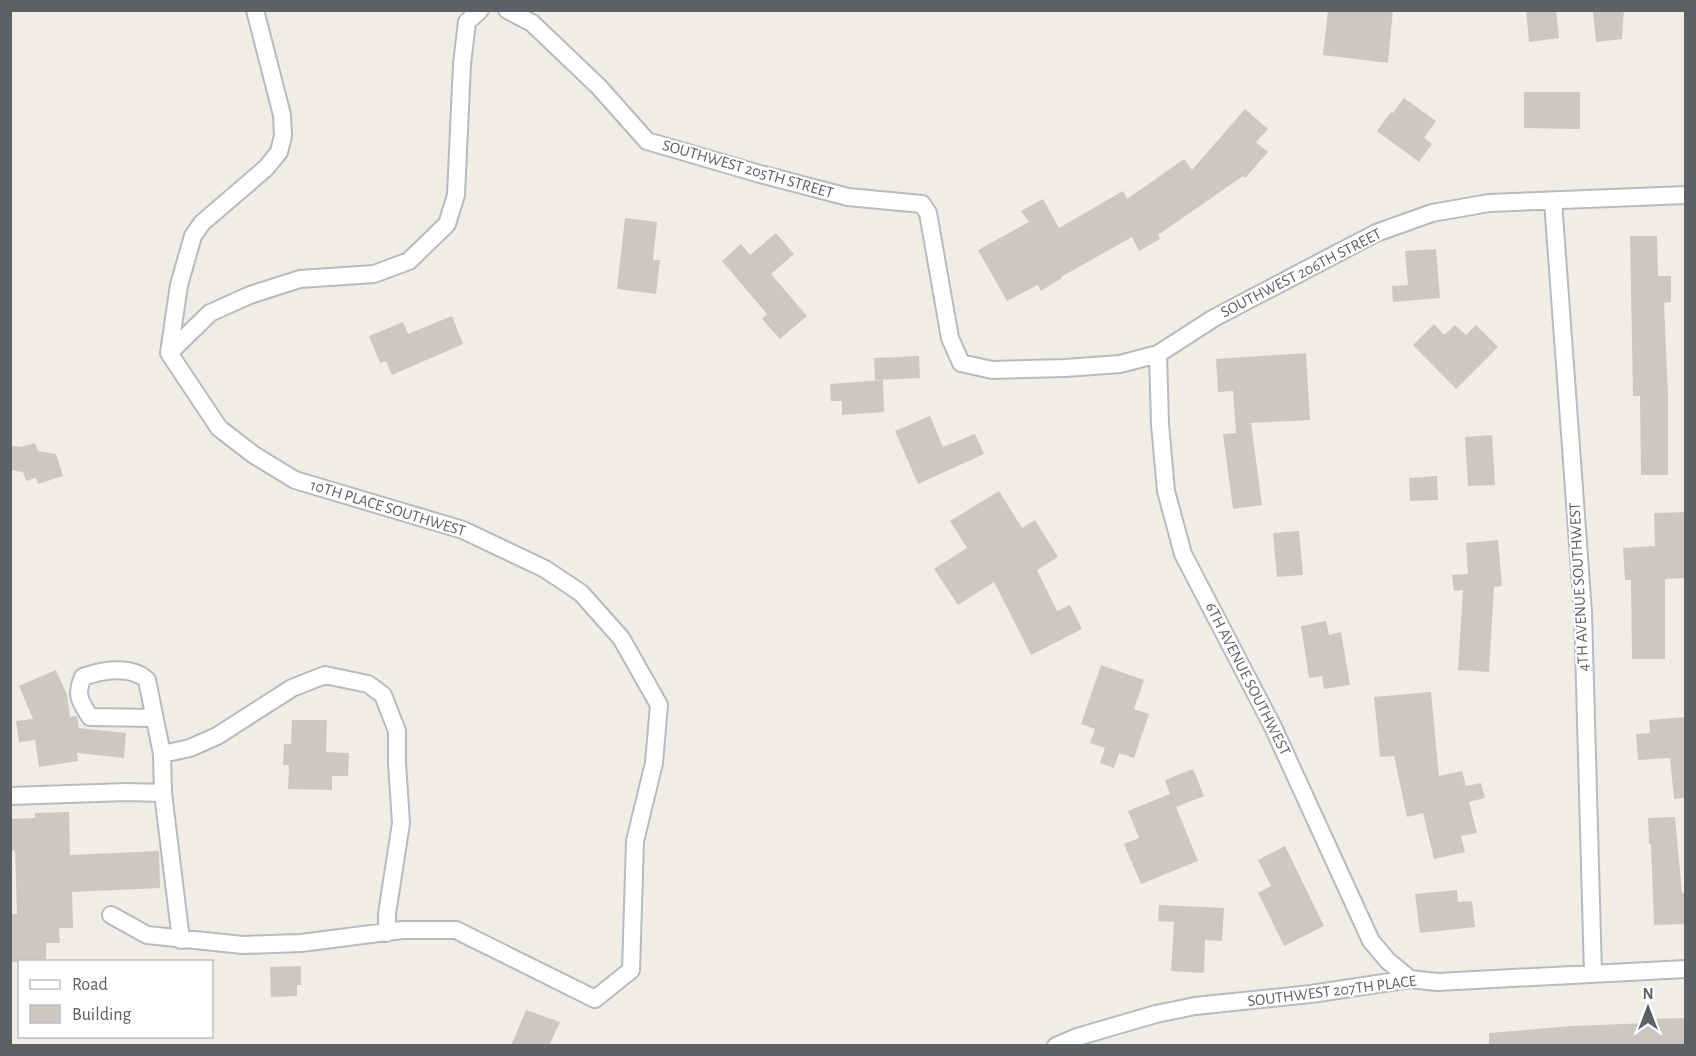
<svg xmlns="http://www.w3.org/2000/svg" width="1696" height="1056" font-family="'Alegreya Sans',sans-serif">
  <rect width="100%" height="100%" fill="#f0ede5"/>
  <path fill="#cbc8c2" d="M 1328,10 L 1393,10 L 1388,63 L 1323,55 Z
    M 1526,10 L 1556,10 L 1559,38 L 1529,42 Z
    M 1602,10 L 1624,10 L 1622,39 L 1596,42 L 1593,12 Z
    M 1524,92 L 1580,92 L 1580,129 L 1524,128 Z
    M 1404,98 L 1436,121 L 1424,138 L 1432,144 L 1419,162 L 1377,131 L 1391,112 L 1393,113 Z
    M 1245,109 L 1268,129 L 1256,142 L 1268,152 L 1245,178 L 1243,176 L 1158,235 L 1160,239 L 1139,251 L 1132,237 L 1061,277 L 1062,278 L 1041,291 L 1038,285 L 1007,301 L 978,250 L 1029,222 L 1021,211 L 1043,199 L 1059,228 L 1123,191 L 1127,199 L 1184,159 L 1192,170 Z
    M 625,218 L 657,222 L 653,260 L 660,260 L 656,294 L 617,289 Z
    M 776,233 L 794,254 L 771,274 L 807,316 L 780,339 L 762,319 L 767,314 L 722,261 L 741,244 L 750,255 Z
    M 1630,236 L 1657,236 L 1658,276 L 1671,276 L 1671,302 L 1664,303 L 1668,395 L 1668,475 L 1641,475 L 1640,396 L 1633,396 Z
    M 1436,249 L 1440,298 L 1393,302 L 1392,286 L 1408,285 L 1405,251 Z
    M 452,316 L 463,344 L 392,375 L 386,361 L 380,363 L 369,336 L 403,322 L 408,334 Z
    M 1434,324 L 1444,335 L 1455,325 L 1466,335 L 1476,325 L 1498,347 L 1456,389 L 1413,345 Z
    M 1306,353 L 1310,420 L 1251,423 L 1262,505 L 1233,509 L 1223,434 L 1236,433 L 1233,391 L 1218,392 L 1216,359 Z
    M 919,356 L 920,378 L 875,380 L 874,358 Z
    M 883,380 L 884,412 L 842,415 L 842,401 L 831,401 L 830,384 Z
    M 930,416 L 943,447 L 975,434 L 984,454 L 918,484 L 895,431 Z
    M 1492,435 L 1495,485 L 1468,486 L 1465,437 Z
    M 35,443 L 38,451 L 56,454 L 63,476 L 38,484 L 36,478 L 26,481 L 23,472 L 10,470 L 10,446 L 21,447 Z
    M 1437,476 L 1438,500 L 1410,501 L 1409,478 Z
    M 999,491 L 1022,528 L 1035,520 L 1058,557 L 1037,570 L 1057,611 L 1070,605 L 1082,629 L 1031,655 L 994,582 L 958,605 L 934,569 L 967,548 L 950,521 Z
    M 1686,512 L 1686,578 L 1665,579 L 1665,659 L 1632,659 L 1631,580 L 1625,580 L 1623,548 L 1655,546 L 1654,513 Z
    M 1299,531 L 1303,575 L 1277,577 L 1273,533 Z
    M 1498,540 L 1502,586 L 1494,587 L 1489,672 L 1458,670 L 1463,590 L 1454,591 L 1452,575 L 1468,574 L 1466,543 Z
    M 1326,621 L 1329,635 L 1341,632 L 1350,685 L 1324,689 L 1322,676 L 1309,678 L 1301,626 Z
    M 1101,665 L 1144,680 L 1134,709 L 1149,714 L 1134,758 L 1119,753 L 1114,768 L 1100,763 L 1105,748 L 1090,743 L 1095,729 L 1081,724 Z
    M 56,670 L 67,695 L 70,717 L 77,716 L 79,728 L 126,733 L 124,758 L 77,753 L 78,761 L 39,767 L 35,740 L 19,742 L 16,721 L 33,719 L 19,686 Z
    M 1431,692 L 1439,776 L 1462,771 L 1466,786 L 1481,783 L 1485,798 L 1469,802 L 1477,833 L 1461,836 L 1465,852 L 1434,859 L 1423,813 L 1407,817 L 1394,756 L 1380,757 L 1374,697 Z
    M 1686,717 L 1686,798 L 1674,799 L 1670,758 L 1638,760 L 1636,734 L 1650,733 L 1649,720 Z
    M 292,720 L 327,720 L 326,752 L 349,753 L 348,776 L 332,776 L 332,790 L 288,789 L 289,765 L 283,765 L 284,744 L 291,744 Z
    M 1193,769 L 1204,796 L 1176,807 L 1198,861 L 1141,884 L 1124,844 L 1139,838 L 1128,811 L 1170,794 L 1165,780 Z
    M 69,812 L 70,855 L 159,851 L 160,888 L 72,892 L 73,928 L 59,928 L 60,943 L 46,943 L 46,962 L 10,962 L 10,914 L 17,914 L 15,850 L 10,851 L 10,819 L 35,818 L 35,813 Z
    M 1675,817 L 1682,893 L 1686,893 L 1686,924 L 1654,925 L 1651,844 L 1649,844 L 1648,818 Z
    M 1285,846 L 1324,926 L 1284,946 L 1258,893 L 1271,886 L 1258,860 Z
    M 1457,890 L 1458,902 L 1472,901 L 1475,927 L 1420,933 L 1415,894 Z
    M 1159,905 L 1224,908 L 1222,941 L 1205,940 L 1204,973 L 1171,971 L 1174,922 L 1158,921 Z
    M 301,966 L 301,985 L 297,985 L 297,996 L 271,997 L 270,967 Z
    M 526,1010 L 560,1022 L 549,1046 L 511,1046 Z
    M 1686,1018 L 1686,1046 L 1489,1046 L 1489,1033 L 1572,1026 L 1649,1023 L 1649,1019 Z"/>
  <g fill="none" stroke-linecap="round" stroke-linejoin="round">
    <defs>
      <path id="street" d="M 507,10 L 532,23 L 599,87 L 647,141 L 760,174 L 848,197 L 922,204 L 928,213 L 950,338 L 961,363 L 992,370 L 1065,368 L 1120,364 L 1158,354 L 1214,318 L 1376,233 L 1432,213 L 1489,203 L 1686,195
        M 1553,201 L 1583,612 L 1593,973
        M 169,353 L 210,313 L 250,295 L 300,279 L 374,274 L 409,261 L 447,224 L 456,195 L 462,64 L 467,22 L 480,10
        M 1158,354 L 1160,424 L 1166,491 L 1183,554 L 1273,727 L 1371,941 L 1388,961 L 1410,979
        M 154,718 L 90,717 C 80,701 75,695 83,677 C 102,670 131,665 147,680 L 162,754 L 163,793 L 181,940
        M 162,754 L 190,748 L 217,736 L 292,688 L 325,675 L 368,684 L 383,695 L 397,731 L 397,763 L 401,823 L 387,914 L 387,933
        M 10,796 L 127,792 L 163,793
        M 111,915 L 147,935 L 243,945 L 301,943 L 402,930 L 456,930 L 595,999 L 631,970 L 635,841 L 654,763 L 659,705 L 621,638 L 581,593 L 545,569 L 463,530 L 295,480 L 254,455 L 219,428 L 169,353 L 179,285 L 193,236 L 202,223 L 266,168 L 279,152 L 283,136 L 282,115 L 255,10
        M 1056,1046 L 1077,1037 L 1156,1014 L 1195,1006 L 1311,994 L 1410,979 L 1437,982 L 1686,969"/>
    </defs>
    <use href="#street" stroke="#b7bbbf" stroke-width="20"/>
    <use href="#street" stroke="#fff" stroke-width="16"/>
  </g>
  <g text-anchor="middle" dominant-baseline="central" stroke-width="4.5" stroke-linejoin="round" paint-order="stroke">
    <g font-size="16" fill="#5d6166" stroke="#fff">
      <text transform="translate(748 169) rotate(16)">SOUTHWEST 205TH STREET</text>
      <text transform="translate(1301 273) rotate(-27)">SOUTHWEST 206TH STREET</text>
      <text transform="translate(388 508) rotate(17)">10TH PLACE SOUTHWEST</text>
      <text transform="translate(1579 587) rotate(-93)">4TH AVENUE SOUTHWEST</text>
      <text transform="translate(1248 679) rotate(63)">6TH AVENUE SOUTHWEST</text>
      <text transform="translate(1332 991) rotate(-7)">SOUTHWEST 207TH PLACE</text>
    </g>
  </g>
  <rect width="1696" height="1056" fill="none" stroke="#5d6166" stroke-width="24"/>
  <rect x="18" y="960" width="195" height="78" fill="#ffffff" stroke="#bec0c2" stroke-width="1.5"/>
  <rect x="30" y="980" width="30" height="9" fill="#ffffff" stroke="#bec0c2" stroke-width="1.5"/>
  <text x="72" y="990" font-size="18" fill="#5d6166">Road</text>
  <rect x="30" y="1005" width="30" height="18" fill="#cbc8c2" stroke="#bec0c2" stroke-width="1.5"/>
  <text x="72" y="1020" font-size="18" fill="#5d6166">Building</text>
  <g transform="translate(1648 1008)" stroke="#ffffff" stroke-width="4.5" paint-order="stroke">
  <path d="M0-4.5L10 22L0 15L-10 22Z" fill="#5d6166"/>
  <text y="-9" font-size="16" font-weight="bold" text-anchor="middle" fill="#5d6166">N</text>
  </g>
</svg>
